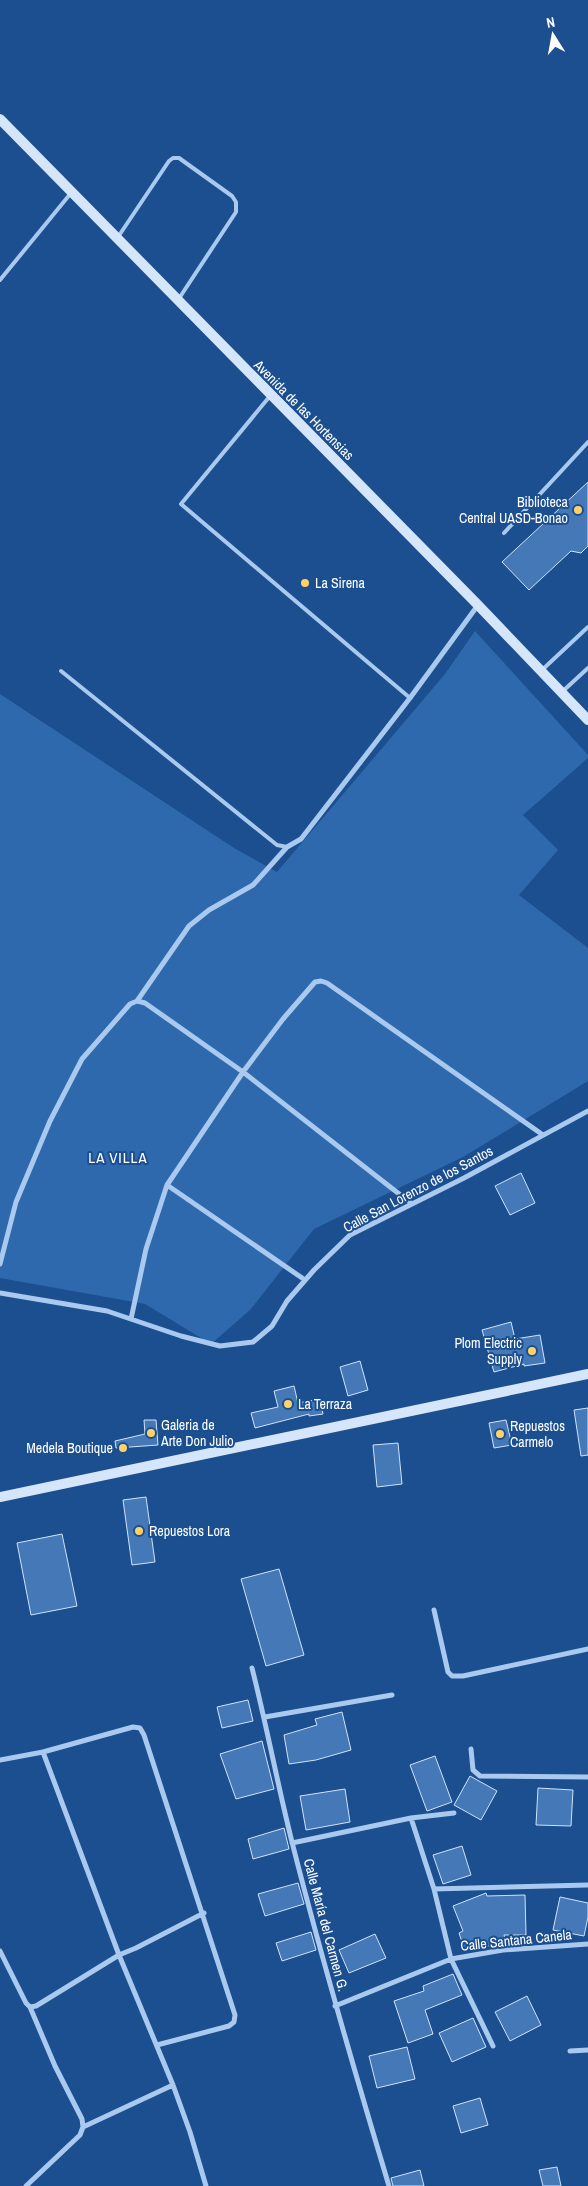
<svg xmlns="http://www.w3.org/2000/svg" width="588" height="2186" font-family="'Archivo Narrow',sans-serif">
  <rect width="100%" height="100%" fill="#1b4f8f"/>
  <path fill="#2e69ad" d="M 475,631 L 588,755 L 588,758 L 523,815 L 558,850 L 519,895 L 588,948 L 588,1081 L 463,1157 L 314,1229 L 250,1310 L 211,1344 L 145,1304 L 0,1278 L 0,694 L 234,848 L 277,872 L 445,674 Z"/>
  <path fill="#4478b7" stroke="#cfe3fa" d="M 588,482 L 588,546 L 581,553 L 571,551 L 529,590 L 502,562 Z
    M 521,1173 L 535,1203 L 510,1215 L 495,1186 Z
    M 511,1322 L 515,1339 L 540,1335 L 545,1363 L 524,1366 L 524,1364 L 494,1372 L 482,1330 Z
    M 360,1361 L 368,1390 L 348,1396 L 340,1367 Z
    M 294,1386 L 298,1403 L 320,1399 L 323,1414 L 309,1416 L 309,1414 L 255,1428 L 251,1413 L 278,1407 L 274,1391 Z
    M 588,1408 L 588,1455 L 581,1456 L 574,1410 Z
    M 144,1420 L 156,1420 L 158,1445 L 116,1448 L 115,1441 L 145,1434 Z
    M 506,1420 L 512,1445 L 494,1448 L 489,1423 Z
    M 398,1443 L 402,1484 L 377,1487 L 373,1445 Z
    M 146,1497 L 155,1562 L 132,1565 L 123,1500 Z
    M 62,1534 L 77,1606 L 31,1615 L 17,1543 Z
    M 279,1569 L 304,1655 L 266,1666 L 241,1579 Z
    M 248,1700 L 253,1721 L 222,1728 L 217,1707 Z
    M 342,1712 L 351,1750 L 316,1760 L 289,1764 L 284,1735 L 317,1725 L 315,1719 Z
    M 262,1741 L 274,1789 L 236,1799 L 220,1754 Z
    M 435,1756 L 452,1802 L 427,1811 L 410,1765 Z
    M 470,1776 L 497,1791 L 481,1820 L 454,1805 Z
    M 538,1788 L 573,1790 L 571,1826 L 536,1825 Z
    M 345,1789 L 350,1822 L 306,1830 L 300,1796 Z
    M 284,1828 L 289,1849 L 253,1859 L 248,1839 Z
    M 462,1846 L 471,1875 L 443,1884 L 433,1855 Z
    M 298,1883 L 304,1904 L 265,1916 L 258,1894 Z
    M 486,1893 L 487,1896 L 525,1895 L 526,1935 L 504,1935 L 506,1942 L 465,1951 L 459,1933 L 463,1931 L 453,1906 Z
    M 560,1897 L 588,1903 L 588,1917 L 584,1936 L 553,1930 Z
    M 311,1932 L 316,1950 L 282,1961 L 276,1943 Z
    M 375,1934 L 386,1958 L 349,1973 L 339,1950 Z
    M 453,1974 L 462,1995 L 425,2010 L 433,2034 L 408,2043 L 394,2001 L 424,1991 L 423,1986 Z
    M 527,1996 L 541,2025 L 510,2041 L 495,2012 Z
    M 473,2018 L 486,2047 L 452,2062 L 439,2033 Z
    M 407,2047 L 415,2079 L 377,2088 L 369,2056 Z
    M 480,2098 L 488,2125 L 461,2133 L 453,2106 Z
    M 557,2167 L 561,2186 L 543,2186 L 539,2170 Z
    M 420,2170 L 424,2186 L 393,2186 L 391,2178 Z"/>
  <g fill="none" stroke-linecap="round" stroke-linejoin="round">
    <path stroke="#a9c9ee" stroke-width="4" d="M 118,237 L 169,161 L 173,158 L 179,158 L 232,196 L 236,202 L 236,212 L 178,300
      M 0,280 L 71,193
      M 270,396 L 181,504 L 410,698
      M 504,533 L 588,442
      M 542,670 L 588,627
      M 61,671 L 277,845 L 287,847
      M 563,691 L 588,668"/>
    <path stroke="#a9c9ee" stroke-width="5" d="M 137,1001 L 189,926 L 209,910 L 253,885 L 287,847 L 301,839 L 410,698 L 478,605
      M 167,1185 L 305,1280
      M 0,1264 L 16,1202 L 50,1121 L 82,1059 L 130,1004 L 137,1001 L 145,1003 L 243,1072 L 412,1204
      M 0,1293 L 107,1311 L 181,1336 L 220,1346 L 253,1342 L 272,1326 L 287,1301 L 314,1270 L 350,1235 L 464,1178 L 588,1111
      M 131,1319 L 146,1249 L 167,1185 L 243,1072 L 283,1019 L 315,982 L 321,981 L 327,983 L 543,1135
      M 434,1610 L 448,1672 L 452,1676 L 463,1676 L 588,1649
      M 252,1668 C 267,1727 278,1787 293,1846 C 322,1960 355,2073 389,2186
      M 265,1717 L 392,1695
      M 471,1749 L 473,1770 L 480,1776 L 588,1777
      M 43,1752 L 119,1955 L 173,2085 L 190,2132 L 206,2186
      M 0,1760 L 43,1752 L 133,1727 L 140,1728 L 144,1735 L 235,2015 L 234,2022 L 229,2026 L 157,2045
      M 411,1818 L 434,1889 L 451,1959 L 493,2046
      M 292,1843 L 411,1818 L 454,1813
      M 434,1889 L 588,1885
      M 0,1951 L 26,2003 L 30,2007 L 36,2006 L 119,1955 L 136,1948 L 204,1913
      M 335,2006 L 451,1959 L 503,1950 L 588,1944
      M 570,2051 L 588,2050
      M 83,2127 L 173,2085
      M 26,2186 L 80,2135 L 83,2127 L 82,2119 L 55,2066 L 30,2007"/>
    <path stroke="#d6e6fa" stroke-width="10" d="M 0,119 L 478,605 L 588,720
      M 0,1497 L 588,1374"/>
  </g>
  <g fill="#ffd166" stroke="#1b4f8f" stroke-width="2">
    <circle cx="578" cy="510" r="5"/>
    <circle cx="305" cy="583" r="5"/>
    <circle cx="532" cy="1351" r="5"/>
    <circle cx="288" cy="1404" r="5"/>
    <circle cx="151" cy="1433" r="5"/>
    <circle cx="500" cy="1434" r="5"/>
    <circle cx="123" cy="1448" r="5"/>
    <circle cx="139" cy="1531" r="5"/>
  </g>
  <g text-anchor="middle" dominant-baseline="central" stroke-width="4" stroke-linejoin="round" paint-order="stroke">
    <g font-size="14" fill="#fff" stroke="#1b4f8f">
      <text transform="translate(304 410) rotate(45)">Avenida de las Hortensias</text>
      <text transform="translate(418 1189) rotate(-28)">Calle San Lorenzo de los Santos</text>
      <text transform="translate(326 1925) rotate(75)">Calle María del Carmen G.</text>
      <text transform="translate(516 1940) rotate(-6)">Calle Santana Canela</text>
    </g>
    <g font-size="14" fill="#fff" stroke="#1b4f8f" text-anchor="start">
      <text x="568" y="502" text-anchor="end">Biblioteca<tspan x="568" dy="16">Central UASD-Bonao</tspan></text>
      <text x="315" y="583">La Sirena</text>
      <text x="522" y="1343" text-anchor="end">Plom Electric<tspan x="522" dy="16">Supply</tspan></text>
      <text x="298" y="1404">La Terraza</text>
      <text x="161" y="1425">Galeria de<tspan x="161" dy="16">Arte Don Julio</tspan></text>
      <text x="510" y="1426">Repuestos<tspan x="510" dy="16">Carmelo</tspan></text>
      <text x="113" y="1448" text-anchor="end">Medela Boutique</text>
      <text x="149" y="1531">Repuestos Lora</text>
    </g>
    <g font-size="15" letter-spacing="1" fill="#fff" stroke="#1b4f8f">
      <text x="118" y="1157">LA VILLA</text>
    </g>
  </g>
  <g transform="translate(553 35) rotate(349)" stroke="#1b4f8f" stroke-width="4" paint-order="stroke">
  <path d="M0-4L9 19L0 12L-9 19Z" fill="#ffffff"/>
  <text y="-8" font-size="14" font-weight="bold" text-anchor="middle" fill="#ffffff">N</text>
  </g>
</svg>
